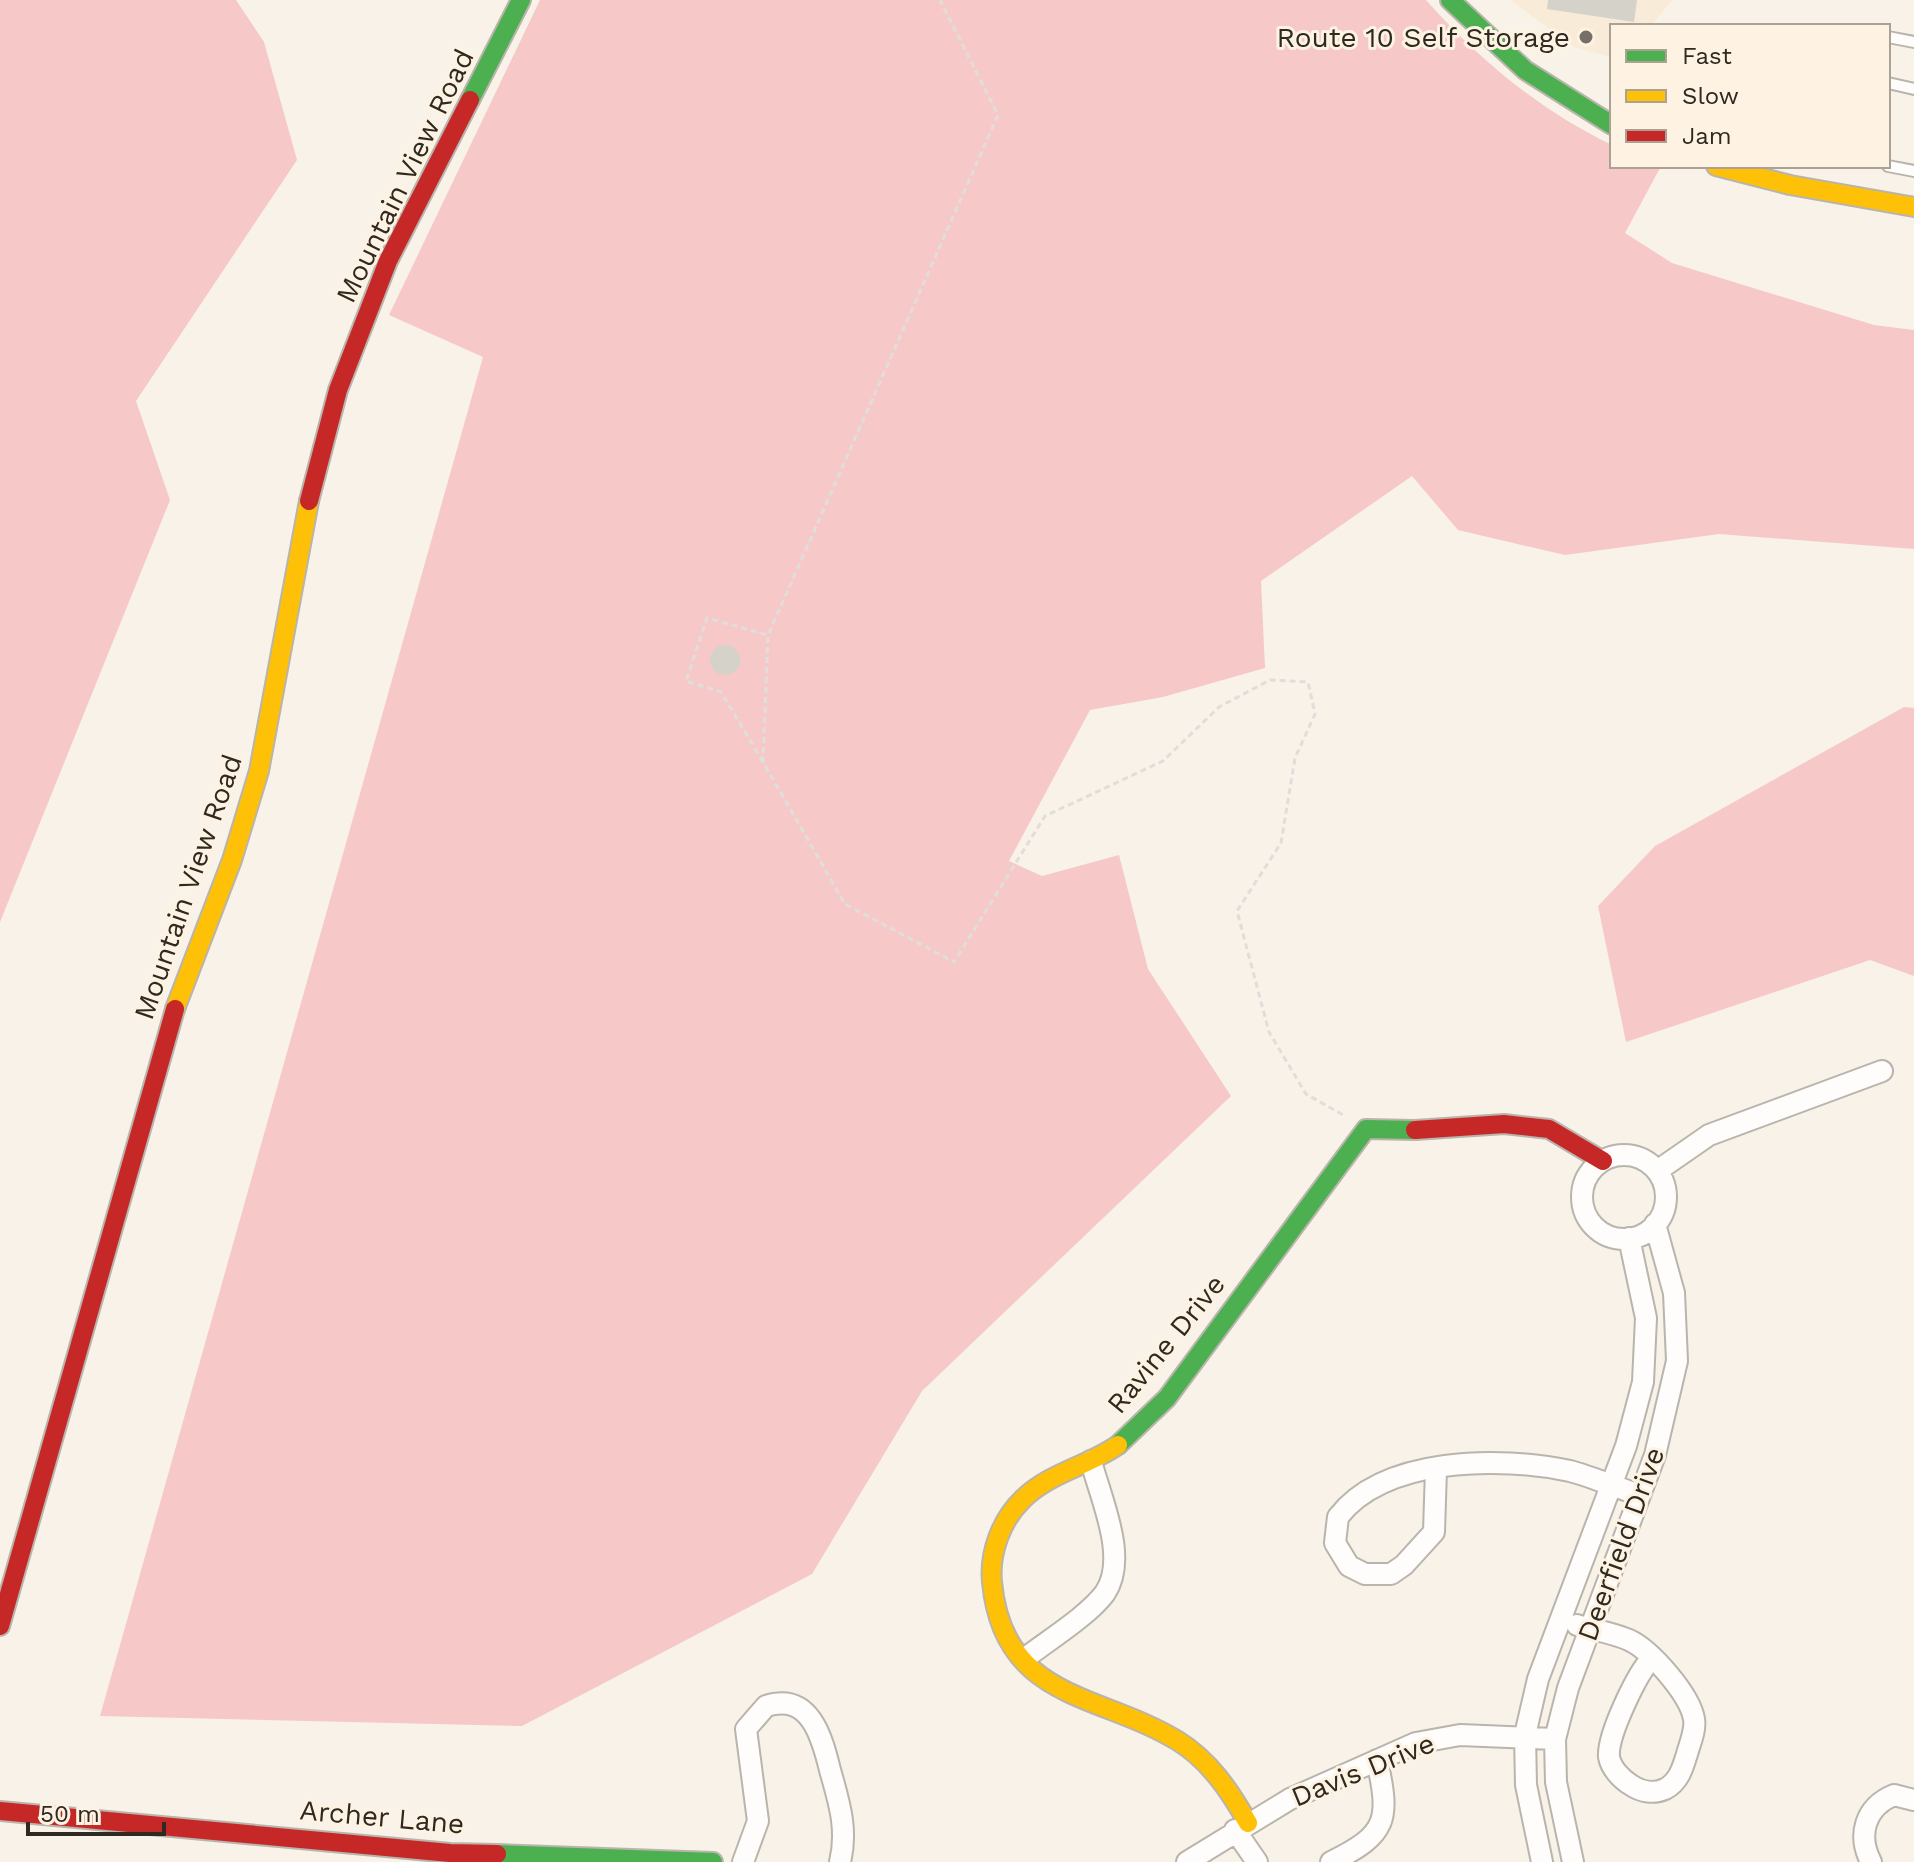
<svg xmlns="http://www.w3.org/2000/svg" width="1914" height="1862" font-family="'Work Sans',sans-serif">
  <rect width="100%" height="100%" fill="#f8f2e8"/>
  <path fill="#f8ebd7" d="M 1510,0 L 1672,0 L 1651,26 L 1612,26 L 1612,57 L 1576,48 Z"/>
  <path fill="#f6c9c8" d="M 0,0 L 236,0 L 264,42 L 297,160 L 136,401 L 170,500 L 0,922 Z
    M 540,0 L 1426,0 C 1479,60 1540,110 1612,145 L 1612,166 L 1660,168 L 1625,233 L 1672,263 L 1874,325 L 1914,330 L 1914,549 L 1719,534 L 1565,555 L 1458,530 L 1412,476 L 1261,581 L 1265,668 L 1163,697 L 1090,710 L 1009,861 L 1042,876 L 1119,855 L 1148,969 L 1231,1096 L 922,1391 L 812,1574 L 522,1726 L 100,1716 L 483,357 L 389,315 Z
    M 1904,707 L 1914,708 L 1914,976 L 1870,960 L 1626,1042 L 1598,906 L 1655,846 Z"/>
  <path fill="#d4d2c9" d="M 1548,0 L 1637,0 L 1634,22 L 1547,9 Z
    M710 660a15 15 0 1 1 30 0a15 15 0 1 1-30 0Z"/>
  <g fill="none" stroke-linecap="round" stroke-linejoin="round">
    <defs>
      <path id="lane" d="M 1888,37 L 1914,42
        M 1888,83 L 1914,89
        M 1888,166 L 1914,171"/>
      <path id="street" d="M1582 1197a42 42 0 1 1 84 0a42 42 0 1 1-84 0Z
        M 1657,1171 L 1709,1135 L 1882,1071
        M 1436,1469 L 1434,1532 L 1404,1565 L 1391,1574 L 1365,1574 L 1349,1566 L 1335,1543 L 1338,1517 C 1384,1457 1500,1456 1570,1471 C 1593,1477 1617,1488 1640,1495
        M 1577,1625 C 1594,1630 1613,1633 1629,1640 C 1651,1650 1690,1695 1694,1719 C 1696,1730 1690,1743 1687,1754 C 1683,1767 1679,1782 1665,1789 C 1654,1794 1641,1792 1631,1785 C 1621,1779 1611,1768 1609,1757 C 1607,1736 1637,1673 1652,1658
        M 1024,1659 C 1047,1641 1088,1616 1105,1593 C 1129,1558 1100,1497 1091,1461
        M 1235,1830 L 1257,1862
        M 743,1862 L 758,1821 L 746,1729 L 766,1706 C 810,1692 822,1737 830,1770 C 839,1802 848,1829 840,1862
        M 1187,1862 L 1290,1799 L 1416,1743 L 1460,1735 L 1555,1739
        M 1331,1862 C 1388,1834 1390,1820 1377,1760
        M 1542,1862 L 1526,1785 L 1525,1735 L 1538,1679 L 1626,1446 L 1643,1382 L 1646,1318 L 1629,1238
        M 1573,1862 L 1556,1782 L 1555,1739 L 1568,1688 L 1655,1455 L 1677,1361 L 1674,1293 L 1655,1224
        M 1871,1862 C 1857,1835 1865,1807 1894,1795 L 1914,1800"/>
      <path id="fast" d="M 1450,0 L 1525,70 L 1612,125
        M 470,100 L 521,0
        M 1118,1445 L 1167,1398 L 1366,1129 L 1415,1130
        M 497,1854 L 713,1862"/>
      <path id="slow" d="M 1716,166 L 1790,185 L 1914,207
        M 175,1009 L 232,860 L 259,771 L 309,501
        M 1118,1445 C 1088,1466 1049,1473 1023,1499 C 1002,1519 989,1552 992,1582 C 1003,1701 1100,1693 1178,1741 C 1209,1760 1230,1791 1248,1823"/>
      <path id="jam" d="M 309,501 L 338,390 L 388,261 L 470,100
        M 1415,1130 L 1504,1124 L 1549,1129 L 1603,1161
        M 0,1626 L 175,1009
        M 0,1811 L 450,1853 L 497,1854"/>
    </defs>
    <use href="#lane" stroke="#b9b4ac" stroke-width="14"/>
    <use href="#street" stroke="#b9b4ac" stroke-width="24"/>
    <use href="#fast" stroke="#b9b4ac" stroke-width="22"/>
    <use href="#slow" stroke="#b9b4ac" stroke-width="22"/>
    <use href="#jam" stroke="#b9b4ac" stroke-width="22"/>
    <path stroke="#e0dedb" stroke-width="3" stroke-dasharray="6 4" stroke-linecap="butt" d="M 769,633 L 998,115 L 940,0
      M 763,762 L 721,692 L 686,681 L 707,618 L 768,635 L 763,762 L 845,904 L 954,962 L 1045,816 L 1163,761 L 1219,707 L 1270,680 L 1308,682 L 1315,714 L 1295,758 L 1281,843 L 1237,911 L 1269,1032 L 1306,1094 L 1345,1116"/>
    <use href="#lane" stroke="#fefdfc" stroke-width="10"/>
    <use href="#street" stroke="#fefdfc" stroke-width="20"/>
    <use href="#fast" stroke="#4caf50" stroke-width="18"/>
    <use href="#slow" stroke="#ffc107" stroke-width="18"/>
    <use href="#jam" stroke="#c62828" stroke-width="18"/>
  </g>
  <circle fill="#756f67" stroke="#fef3e2" stroke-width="3" cx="1586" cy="37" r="8"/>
  <g text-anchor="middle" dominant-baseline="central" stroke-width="6" stroke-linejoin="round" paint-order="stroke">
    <g font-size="28" fill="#2e2921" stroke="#fef3e2" text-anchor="end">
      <text x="1570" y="37">Route 10 Self Storage</text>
    </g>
    <g font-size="28" fill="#2e2921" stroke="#fef3e2">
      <text transform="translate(405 176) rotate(-64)">Mountain View Road</text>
      <text transform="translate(188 887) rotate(-71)">Mountain View Road</text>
      <text transform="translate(1166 1344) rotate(-51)">Ravine Drive</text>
      <text transform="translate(1621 1544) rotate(-70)">Deerfield Drive</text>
      <text transform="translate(1363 1770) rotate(-22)">Davis Drive</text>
      <text transform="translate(382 1817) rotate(5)">Archer Lane</text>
    </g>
  </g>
  <rect x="1610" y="24" width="280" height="144" fill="#fef3e2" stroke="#aba295" stroke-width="2"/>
  <rect x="1626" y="50" width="40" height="12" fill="#4caf50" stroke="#aba295" stroke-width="2"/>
  <text x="1682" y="64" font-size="24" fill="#2e2921">Fast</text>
  <rect x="1626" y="90" width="40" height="12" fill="#ffc107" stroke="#aba295" stroke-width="2"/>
  <text x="1682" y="104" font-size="24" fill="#2e2921">Slow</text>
  <rect x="1626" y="130" width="40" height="12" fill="#c62828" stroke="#aba295" stroke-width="2"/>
  <text x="1682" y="144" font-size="24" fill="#2e2921">Jam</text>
  <path d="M28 1822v12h136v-12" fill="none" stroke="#2e2921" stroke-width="4"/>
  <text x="40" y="1822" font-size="24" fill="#2e2921" stroke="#fef3e2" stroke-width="6" paint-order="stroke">50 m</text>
</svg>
